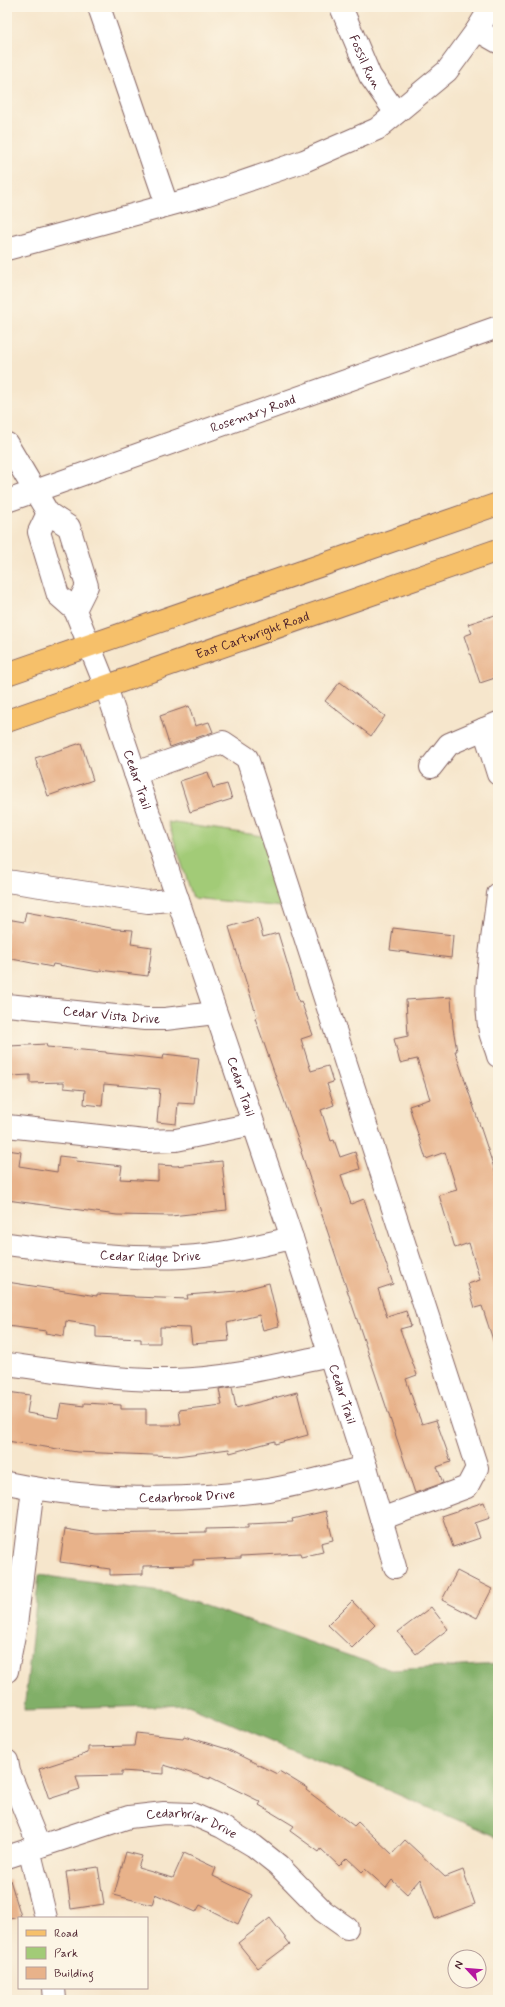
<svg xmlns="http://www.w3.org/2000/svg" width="505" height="2007" font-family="Mynerve,sans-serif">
  <rect width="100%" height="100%" fill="#fcf5e5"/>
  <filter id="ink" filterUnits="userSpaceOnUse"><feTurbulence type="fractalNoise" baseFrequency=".025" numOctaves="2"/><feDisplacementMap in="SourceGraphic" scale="8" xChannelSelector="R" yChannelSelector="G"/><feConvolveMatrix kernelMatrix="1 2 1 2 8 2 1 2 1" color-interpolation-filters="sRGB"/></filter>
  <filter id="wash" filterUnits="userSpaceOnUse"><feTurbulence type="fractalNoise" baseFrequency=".012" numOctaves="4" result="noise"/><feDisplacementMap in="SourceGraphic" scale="16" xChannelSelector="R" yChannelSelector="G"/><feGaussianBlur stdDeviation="0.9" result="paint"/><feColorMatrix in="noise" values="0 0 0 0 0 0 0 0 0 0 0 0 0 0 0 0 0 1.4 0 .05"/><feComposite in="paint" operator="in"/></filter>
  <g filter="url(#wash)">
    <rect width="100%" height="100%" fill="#f6e6cc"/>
    <path fill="#a2cb77" stroke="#767551" d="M 168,822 L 270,837 L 293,908 L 193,898 Z"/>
    <path fill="#81af68" stroke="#66674a" d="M 39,1575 L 167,1593 L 391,1670 L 498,1664 L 498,1839 L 493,1835 L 188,1705 L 24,1710 Z"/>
    <g id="blocks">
      <path fill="#e8b28a" d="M 498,614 L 498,677 L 480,683 L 464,636 L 472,633 L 468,624 Z
        M 340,682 L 385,716 L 371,736 L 325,701 Z
        M 189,706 L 195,726 L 209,722 L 213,732 L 170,747 L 160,716 Z
        M 81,743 L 93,780 L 48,796 L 35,758 Z
        M 208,772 L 213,788 L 227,784 L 232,799 L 190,812 L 180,781 Z
        M 26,912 L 116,929 L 133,930 L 131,944 L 152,947 L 148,976 L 100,970 L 99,972 L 53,964 L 52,967 L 7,958 L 7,919 L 24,922 Z
        M 258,918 L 263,937 L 278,933 L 299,1002 L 301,1001 L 313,1035 L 301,1039 L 311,1071 L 328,1066 L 333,1082 L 327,1084 L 334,1105 L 321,1110 L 331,1141 L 334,1140 L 340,1157 L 355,1152 L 360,1169 L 341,1175 L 351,1204 L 364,1199 L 393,1284 L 378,1289 L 387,1317 L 406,1311 L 411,1326 L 400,1329 L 417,1375 L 406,1379 L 416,1409 L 422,1424 L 436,1420 L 451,1462 L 437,1467 L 443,1483 L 415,1493 L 301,1152 L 302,1151 L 255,1018 L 257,1017 L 229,927 Z
        M 393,928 L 453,935 L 451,958 L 390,950 Z
        M 451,997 L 453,1028 L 457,1051 L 455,1051 L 498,1180 L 498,1345 L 495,1346 L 482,1306 L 475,1308 L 468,1284 L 480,1280 L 469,1243 L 455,1248 L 439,1195 L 457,1190 L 445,1152 L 426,1159 L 409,1106 L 430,1099 L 417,1059 L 400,1063 L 394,1039 L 408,1036 L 406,1000 Z
        M 46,1044 L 47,1047 L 106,1052 L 106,1053 L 163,1059 L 164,1054 L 199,1058 L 194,1104 L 178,1103 L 176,1124 L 157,1122 L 160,1089 L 104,1084 L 102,1106 L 84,1104 L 85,1090 L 64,1088 L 64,1082 L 30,1083 L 30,1075 L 11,1076 L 10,1046 Z
        M 7,1150 L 21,1152 L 19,1166 L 57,1172 L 59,1156 L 77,1158 L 76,1161 L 122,1166 L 120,1179 L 158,1181 L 158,1165 L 176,1166 L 222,1161 L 227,1210 L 171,1216 L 117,1215 L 7,1200 Z
        M 7,1282 L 97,1296 L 97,1294 L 134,1296 L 134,1297 L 188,1299 L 187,1295 L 238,1291 L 269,1283 L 279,1326 L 263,1330 L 259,1315 L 227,1323 L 229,1341 L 192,1344 L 190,1328 L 160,1327 L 160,1343 L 141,1343 L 141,1339 L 96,1337 L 96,1326 L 66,1321 L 64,1336 L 45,1333 L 46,1331 L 7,1326 Z
        M 232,1387 L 236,1408 L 297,1392 L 308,1435 L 275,1444 L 275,1441 L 230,1453 L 229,1449 L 177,1456 L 77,1452 L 7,1441 L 7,1392 L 30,1395 L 27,1413 L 58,1418 L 61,1403 L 84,1406 L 84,1403 L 121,1405 L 121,1409 L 146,1409 L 146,1425 L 181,1425 L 179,1410 L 222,1405 L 219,1389 Z
        M 484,1502 L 490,1518 L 475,1523 L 480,1538 L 453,1547 L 442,1516 Z
        M 326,1511 L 333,1540 L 321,1543 L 323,1552 L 301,1557 L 300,1553 L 241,1556 L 241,1558 L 193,1560 L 193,1565 L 143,1566 L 143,1574 L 110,1575 L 110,1569 L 60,1562 L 65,1529 L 96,1534 L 206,1532 L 206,1529 L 248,1528 L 248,1524 L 293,1522 L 292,1519 Z
        M 457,1571 L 492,1589 L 477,1618 L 442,1600 Z
        M 352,1601 L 375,1625 L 352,1648 L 328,1625 Z
        M 431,1607 L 448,1629 L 416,1654 L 398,1632 Z
        M 136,1733 L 183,1738 L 184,1736 L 227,1749 L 277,1774 L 279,1771 L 307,1788 L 306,1790 L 354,1826 L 358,1822 L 392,1854 L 405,1840 L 445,1877 L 463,1870 L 475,1904 L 435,1919 L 420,1879 L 407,1894 L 392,1880 L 386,1888 L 365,1869 L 362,1872 L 347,1858 L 339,1866 L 321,1849 L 319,1852 L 290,1831 L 294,1826 L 259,1805 L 261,1802 L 210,1777 L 210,1779 L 164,1765 L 164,1774 L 122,1771 L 122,1775 L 76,1776 L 80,1789 L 49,1799 L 39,1769 L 88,1753 L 88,1747 L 134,1746 Z
        M 126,1852 L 142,1856 L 138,1868 L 173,1878 L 184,1853 L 216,1868 L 213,1876 L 252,1895 L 238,1924 L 200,1905 L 196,1912 L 155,1894 L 152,1905 L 114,1895 Z
        M 98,1867 L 104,1904 L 71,1909 L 66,1872 Z
        M 7,1880 L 10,1880 L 21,1916 L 7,1920 Z
        M 270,1918 L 290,1944 L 258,1968 L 238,1943 Z"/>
    </g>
  </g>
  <g filter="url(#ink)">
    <use href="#blocks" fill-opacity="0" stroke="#866563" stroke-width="1"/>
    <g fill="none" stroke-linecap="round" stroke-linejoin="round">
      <defs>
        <g id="minor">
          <path d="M 99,7 L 167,205"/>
          <path id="s1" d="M 341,7 L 370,76 L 396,113"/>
          <path d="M 477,30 L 498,42"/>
          <path d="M 7,249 L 202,196 L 304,161 L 377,129 L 447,71 L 477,30 L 491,7"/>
          <path d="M 7,444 L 48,513 L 69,527 L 87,586 L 75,610"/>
          <path id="s2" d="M 7,501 L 498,327"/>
          <path id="s3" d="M 48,513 L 39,532 L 58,595 L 75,610 L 106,687 L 292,1238 L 366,1467 L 395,1567"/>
          <path d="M 484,729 L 498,774"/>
          <path d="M 431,767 L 449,744 L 498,723"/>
          <path d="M 135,773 L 223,742 L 247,758 L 477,1468 L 467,1487 L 381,1519"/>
          <path d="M 7,881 L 148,902 L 178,899"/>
          <path d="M 498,894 C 493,939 482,988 490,1032 C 492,1040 496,1048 498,1056"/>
          <path id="s4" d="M 7,1005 L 145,1019 L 165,1019 L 215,1013"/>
          <path d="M 7,1126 L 145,1141 L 176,1140 L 253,1124"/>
          <path id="s5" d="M 7,1244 C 65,1251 124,1260 183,1257 C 220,1255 256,1246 292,1238"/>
          <path d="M 7,1364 C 62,1372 118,1381 173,1380 C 227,1379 278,1366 329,1355"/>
          <path id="s6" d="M 7,1483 C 94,1501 180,1502 268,1490 C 300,1485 333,1475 366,1467"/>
          <path d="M 7,1671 L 16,1625 L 33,1488"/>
          <path d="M 7,1761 L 9,1772 L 39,1846"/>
          <path d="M 29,1849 L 46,1918"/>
          <path id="s7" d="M 7,1857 L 129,1817 L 164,1813 L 192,1814 L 222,1827 L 254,1846 L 278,1865 L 323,1911 L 347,1928"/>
          <path d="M 54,1988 L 55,2000"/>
        </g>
        <g id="major">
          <path d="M 7,674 L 498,504"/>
          <path id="s8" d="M 7,721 L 498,550"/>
        </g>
      </defs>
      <use href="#minor" stroke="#866563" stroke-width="24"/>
      <use href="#major" stroke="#866563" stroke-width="24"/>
      <use href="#minor" stroke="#fff" stroke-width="22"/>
      <use href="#major" stroke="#f6c06b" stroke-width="22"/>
    </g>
  </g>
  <g text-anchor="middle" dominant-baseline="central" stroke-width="3" stroke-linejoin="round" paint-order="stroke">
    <g font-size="13" fill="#4a1f2b" stroke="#fcf5e5">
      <text stroke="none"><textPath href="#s1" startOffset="60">Fossil Run</textPath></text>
      <text stroke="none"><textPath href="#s2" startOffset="261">Rosemary Road</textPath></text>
      <text stroke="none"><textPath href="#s8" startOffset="260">East Cartwright Road</textPath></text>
      <text stroke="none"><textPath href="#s3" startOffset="290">Cedar Trail</textPath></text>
      <text stroke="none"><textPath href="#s4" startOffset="105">Cedar Vista Drive</textPath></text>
      <text stroke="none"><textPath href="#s3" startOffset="614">Cedar Trail</textPath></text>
      <text stroke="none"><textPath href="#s5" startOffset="144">Cedar Ridge Drive</textPath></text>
      <text stroke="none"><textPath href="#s3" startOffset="938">Cedar Trail</textPath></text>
      <text stroke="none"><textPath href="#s6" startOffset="181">Cedarbrook Drive</textPath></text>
      <text stroke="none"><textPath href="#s7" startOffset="193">Cedarbriar Drive</textPath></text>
    </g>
  </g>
  <rect width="505" height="2007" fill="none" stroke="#fcf5e5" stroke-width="24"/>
  <rect x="18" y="1917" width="130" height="72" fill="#fcf5e5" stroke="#b59f9b"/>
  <rect x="26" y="1930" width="20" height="6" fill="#f6c06b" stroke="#b59f9b"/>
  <text x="54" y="1937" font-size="12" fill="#4a1f2b">Road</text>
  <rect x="26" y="1947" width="20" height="12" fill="#a2cb77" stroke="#b59f9b"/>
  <text x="54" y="1957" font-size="12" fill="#4a1f2b">Park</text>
  <rect x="26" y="1967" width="20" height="12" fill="#e8b28a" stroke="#b59f9b"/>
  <text x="54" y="1977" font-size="12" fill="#4a1f2b">Building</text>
  <g transform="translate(467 1969) rotate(296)"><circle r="19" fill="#fcf5e5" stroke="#b59f9b"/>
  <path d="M0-3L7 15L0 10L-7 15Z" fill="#b5179e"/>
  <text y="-6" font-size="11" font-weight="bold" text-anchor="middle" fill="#4a1f2b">N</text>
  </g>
</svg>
